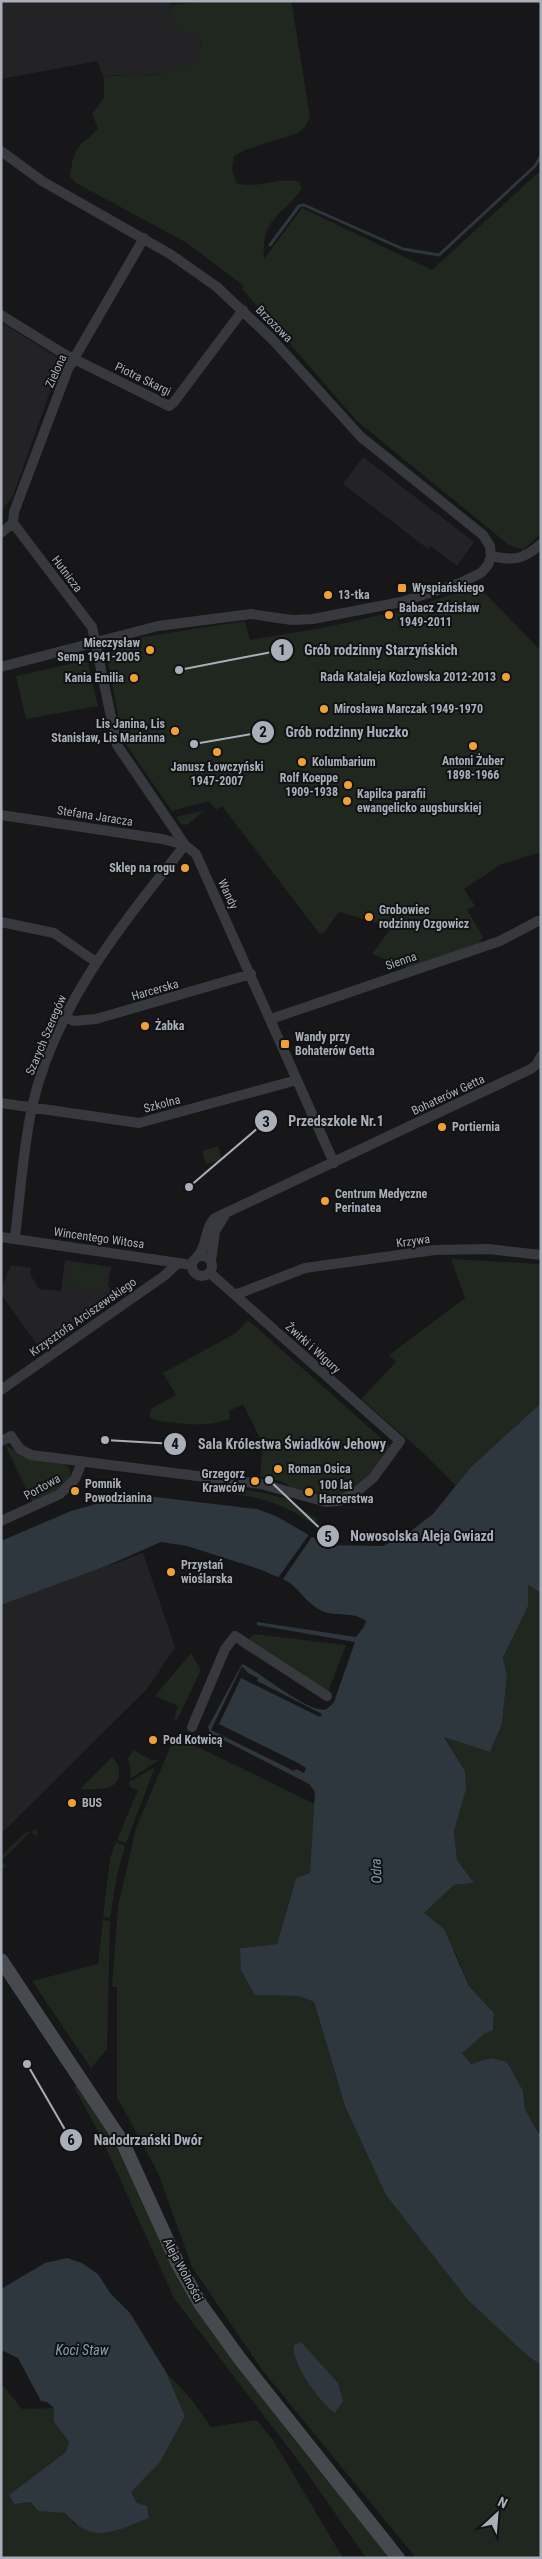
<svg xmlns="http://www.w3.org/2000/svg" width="542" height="2559" font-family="'Roboto Condensed',sans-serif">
  <rect width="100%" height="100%" fill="#171719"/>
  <path fill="#232326" d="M 1,1 L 172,1 L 169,14 L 201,40 L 199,59 L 173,72 L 139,76 L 114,75 L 104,78 L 97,61 L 1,79 Z
    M 1,322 L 61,360 L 13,496 L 1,511 Z
    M 363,457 L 474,542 L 457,566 L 431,546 L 428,549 L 343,484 Z
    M 65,1260 L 111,1267 L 108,1285 L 118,1299 L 41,1350 L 1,1294 L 1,1288 L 11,1265 L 31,1268 L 30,1274 L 39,1289 L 61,1291 Z
    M 143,1553 L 175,1647 L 148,1688 L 1,1834 L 1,1605 Z"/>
  <path fill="#1f271f" d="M 208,1 L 289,1 L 292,5 L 310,117 L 305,127 L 298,133 L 245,150 L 234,156 L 232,169 L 236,183 C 257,190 277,176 299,182 L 302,188 C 282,218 261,216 264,259 L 302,208 L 432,270 L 541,170 L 541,534 L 523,550 L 509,545 L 357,421 L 242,289 L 244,286 L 187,243 L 76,183 L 70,177 C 71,167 73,153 80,145 C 85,140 92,137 98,128 L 92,114 L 104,98 L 104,78 C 117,74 126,76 139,76 C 162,75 179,70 199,59 L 201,40 L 177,26 L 169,14 L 172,5 Z
    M 477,585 L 541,651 L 541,852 L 500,865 L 464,889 L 475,906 L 467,910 L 483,937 L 479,944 L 408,968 L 372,954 L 391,928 L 388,926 L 339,912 L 323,934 L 319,933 L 222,806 L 216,810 L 209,801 L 172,811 L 123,740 L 107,658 L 123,640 L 245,621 L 250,640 L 322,628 L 413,608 Z
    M 83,661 L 88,663 L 98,706 L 26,719 L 16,676 Z
    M 205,810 L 187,825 L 181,824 L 176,817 Z
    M 218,1146 L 222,1160 L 206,1164 L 202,1151 Z
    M 451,1259 L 541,1264 L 541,1403 L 471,1467 L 456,1486 L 420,1450 L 361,1399 L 396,1362 L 389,1355 L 465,1298 Z
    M 71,1264 L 106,1269 L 103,1290 L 68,1285 Z
    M 248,1320 L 391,1447 C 363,1486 347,1509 296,1491 C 291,1489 288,1484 283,1482 C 276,1480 267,1478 260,1476 L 263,1444 L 243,1404 L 229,1411 L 230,1419 C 204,1428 181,1424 154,1420 L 149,1416 L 152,1408 L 176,1395 L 163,1373 L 236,1333 Z
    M 5,1445 L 30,1458 L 66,1465 L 70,1470 L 70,1477 L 65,1485 L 33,1503 Z
    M 214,1486 L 260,1492 L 287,1499 L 318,1520 L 312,1523 C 276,1500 256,1496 214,1492 Z
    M 528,1585 L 541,1593 L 541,2132 L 538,2133 L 525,2109 L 523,2091 L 471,2064 L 461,2052 L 484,2034 L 493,2030 L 494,2013 L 469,1986 L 456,1954 L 424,1913 L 454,1885 L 473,1883 L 457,1860 L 454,1831 L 465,1771 L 444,1736 L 490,1752 L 502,1724 L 507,1675 L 503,1658 L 528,1606 Z
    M 254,1634 L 346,1645 L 325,1700 L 241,1647 Z
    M 191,1653 L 201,1670 L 177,1720 L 174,1719 L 178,1706 L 155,1696 Z
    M 175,1736 L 315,1804 L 310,1873 L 296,1878 L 277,1944 L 240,1948 L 255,1995 L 299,1996 L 314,2002 L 345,2106 L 529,2357 L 541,2365 L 541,2558 L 416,2558 L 263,2371 L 192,2267 L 158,2173 L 117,2097 L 117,1987 L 112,1987 L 118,1906 L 136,1828 Z
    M 133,1750 L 151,1760 L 159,1760 L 130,1779 L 131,1768 L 128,1759 Z
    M 112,1757 C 116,1761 119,1765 119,1771 C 120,1793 95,1789 80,1789 Z
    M 155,1767 L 126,1843 L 117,1840 L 138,1790 L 130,1787 L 129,1782 Z
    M 37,1829 L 37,1837 L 31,1831 L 1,1861 L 7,1867 L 1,1869 L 1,1856 L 25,1833 Z
    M 116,1842 L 125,1846 L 117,1875 L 110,1918 L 103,1917 L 110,1858 Z
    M 103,1920 L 110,1921 L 107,2049 L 91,2068 L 32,1981 L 98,1964 Z
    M 79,2084 L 126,2157 L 167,2255 L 393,2558 L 366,2558 L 303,2467 L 174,2298 L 100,2135 L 74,2087 Z
    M 166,2372 L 191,2399 L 211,2427 L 257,2420 L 273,2440 L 343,2558 L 1,2558 L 1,2383 L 22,2409 L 54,2408 L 54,2422 L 69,2442 L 67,2452 L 52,2463 L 31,2502 L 65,2513 L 75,2525 L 137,2503 L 131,2492 L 185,2416 Z"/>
  <path fill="#2d373d" d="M 541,1403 L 541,1593 L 528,1585 L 528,1606 L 503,1658 L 507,1675 L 502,1724 L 490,1752 L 444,1737 L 465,1771 L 466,1789 L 454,1831 L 457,1860 L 474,1883 L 454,1885 L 424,1913 L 444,1929 L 469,1986 L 494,2013 L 493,2030 L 484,2034 L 462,2053 L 471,2064 L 491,2058 L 507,2062 L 523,2091 L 525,2109 L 538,2133 L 541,2132 L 541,2365 L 529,2357 L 468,2300 L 386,2195 L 345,2106 L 314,2002 L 299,1996 L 255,1995 L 241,1970 L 240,1948 L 277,1944 L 296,1878 L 310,1873 L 315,1792 L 309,1784 L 210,1733 L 208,1727 L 242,1664 C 259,1671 311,1716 327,1709 L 334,1702 L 355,1642 L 257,1625 L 257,1622 L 356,1637 L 364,1627 L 366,1621 C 353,1611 336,1617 322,1611 C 309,1605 301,1592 290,1583 C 281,1577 271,1575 262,1570 L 187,1546 L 161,1542 L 104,1567 L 1,1605 L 1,1541 L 71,1511 L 117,1498 L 139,1495 L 257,1509 L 276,1516 L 326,1545 L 383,1546 L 407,1534 L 433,1514 L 471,1467 Z
    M 67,2258 L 82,2263 L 98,2274 L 110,2293 L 130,2313 L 166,2372 L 185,2416 L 160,2462 L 131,2492 L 137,2503 L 147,2506 L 149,2518 C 115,2531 93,2546 65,2513 L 38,2511 L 31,2502 L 14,2504 L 9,2495 L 66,2452 L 69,2442 L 54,2422 L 54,2408 L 47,2402 L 41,2401 L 18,2358 L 1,2350 L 1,2289 L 45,2263 Z
    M 301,2342 L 338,2383 L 343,2401 L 335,2413 C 321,2404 290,2362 294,2345 Z"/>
  <path fill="#171719" d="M 310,1533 L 313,1535 L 281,1582 L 273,1579 L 277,1579 L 283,1571 Z
    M 242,1666 L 248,1673 L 258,1678 L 257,1681 L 322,1714 L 320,1717 L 241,1678 L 219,1724 L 298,1763 L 306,1768 L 304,1773 L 296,1769 L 294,1771 L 211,1730 Z"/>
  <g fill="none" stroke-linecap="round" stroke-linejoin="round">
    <path stroke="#2d373d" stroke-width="3" d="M 270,245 L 299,206 L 304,205 L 403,249 L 439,255 L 535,166 L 541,156"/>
    <path stroke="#38393e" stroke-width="10" d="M 1,151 L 42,181 L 170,254 L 217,287 L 272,339 L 361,437 L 483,535 L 490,546 L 491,556 L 488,565 L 481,573 L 460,583 L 401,602 L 313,619 L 292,620 L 251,614 L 158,626 L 1,667
      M 1,315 L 64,354 L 169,406 L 174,402 L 243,310
      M 13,523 L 92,627 L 117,745 L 185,845 L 196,854 L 334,1163
      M 13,523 L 14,512 L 68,369 L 144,238
      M 1,533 L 13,523
      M 491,556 C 515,561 522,560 541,544
      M 1,815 L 162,839 L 185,845 C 122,924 55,1005 32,1107 C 23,1150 20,1195 15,1238
      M 1,922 L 54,933 L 96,962
      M 65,1017 L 74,1021 L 96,1019 L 251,974
      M 271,1019 L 500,941 L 538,921
      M 1,1103 L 139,1123 L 297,1080
      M 1,1237 L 192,1265
      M192 1266a10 10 0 1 1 20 0a10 10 0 1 1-20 0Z
      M 197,1257 C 208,1246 204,1228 215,1218 L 531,1069 L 537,1064 L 541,1056
      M 211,1261 L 215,1231 L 225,1215
      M 235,1295 L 305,1268 L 435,1250 L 488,1249 L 541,1255
      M 1,1390 L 164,1276 L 178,1263
      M 1,1441 L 11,1436 L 20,1449 L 31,1455 L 261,1484 L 326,1502 L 339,1501 L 355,1493 L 373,1478 L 400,1441 L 210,1273
      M 1,1521 L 60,1494 L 75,1479 L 82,1462
      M 192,1727 L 225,1649 L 235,1636 L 327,1696"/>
    <path stroke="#46494e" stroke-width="14" d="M 1,1960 L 123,2143 L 178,2264 L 201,2305 L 240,2359 L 398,2558"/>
  </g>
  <g fill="#efa139" stroke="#121214" stroke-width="2">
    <rect x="397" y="583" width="10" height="10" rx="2.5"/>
    <circle cx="328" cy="595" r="5"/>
    <circle cx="389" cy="615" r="5"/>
    <circle cx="150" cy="650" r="5"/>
    <circle cx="506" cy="677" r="5"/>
    <circle cx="134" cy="678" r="5"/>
    <circle cx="324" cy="709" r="5"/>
    <circle cx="175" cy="731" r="5"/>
    <circle cx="473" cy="746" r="5"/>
    <circle cx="217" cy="752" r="5"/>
    <circle cx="302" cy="762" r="5"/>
    <circle cx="348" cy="785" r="5"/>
    <circle cx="347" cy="801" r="5"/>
    <circle cx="185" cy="868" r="5"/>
    <circle cx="369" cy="917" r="5"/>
    <circle cx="145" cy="1026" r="5"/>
    <rect x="280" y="1039" width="10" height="10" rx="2.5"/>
    <circle cx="442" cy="1127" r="5"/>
    <circle cx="325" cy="1201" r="5"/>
    <circle cx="278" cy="1469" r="5"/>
    <circle cx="255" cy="1481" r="5"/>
    <circle cx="75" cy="1491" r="5"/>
    <circle cx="309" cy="1492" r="5"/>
    <circle cx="171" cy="1572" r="5"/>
    <circle cx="153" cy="1740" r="5"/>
    <circle cx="72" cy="1803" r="5"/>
  </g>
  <g text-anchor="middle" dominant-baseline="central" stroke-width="4" stroke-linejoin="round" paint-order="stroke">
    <g font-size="12" fill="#a9afb9" stroke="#121214">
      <text transform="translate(274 324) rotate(45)">Brzozowa</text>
      <text transform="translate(56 371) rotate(-66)">Zielona</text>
      <text transform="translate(143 379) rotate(26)">Piotra Skargi</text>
      <text transform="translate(67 574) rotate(53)">Hutnicza</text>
      <text transform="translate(95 816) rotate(9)">Stefana Jaracza</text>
      <text transform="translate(228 894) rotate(65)">Wandy</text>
      <text transform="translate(401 961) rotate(-19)">Sienna</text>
      <text transform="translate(155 990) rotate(-16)">Harcerska</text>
      <text transform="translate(46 1035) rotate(-67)">Szarych Szeregów</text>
      <text transform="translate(448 1095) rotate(-25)">Bohaterów Getta</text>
      <text transform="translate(162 1104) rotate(-15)">Szkolna</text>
      <text transform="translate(99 1238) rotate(8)">Wincentego Witosa</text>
      <text transform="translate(413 1241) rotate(-8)">Krzywa</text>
      <text transform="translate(83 1317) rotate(-35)">Krzysztofa Arciszewskiego</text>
      <text transform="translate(313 1348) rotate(42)">Żwirki i Wigury</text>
      <text transform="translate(42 1487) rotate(-29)">Portowa</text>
      <text transform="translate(183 2270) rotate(62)">Aleja Wolności</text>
    </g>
    <g font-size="12" font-weight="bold" fill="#a9afb9" stroke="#121214" text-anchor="start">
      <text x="412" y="588">Wyspiańskiego</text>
      <text x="338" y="595">13-tka</text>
      <text x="399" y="608">Babacz Zdzisław<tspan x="399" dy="14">1949-2011</tspan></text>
      <text x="140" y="643" text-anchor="end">Mieczysław<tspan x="140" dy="14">Semp 1941-2005</tspan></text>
      <text x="496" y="677" text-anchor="end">Rada Kataleja Kozłowska 2012-2013</text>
      <text x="124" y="678" text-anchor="end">Kania Emilia</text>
      <text x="334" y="709">Mirosława Marczak 1949-1970</text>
      <text x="165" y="724" text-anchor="end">Lis Janina, Lis<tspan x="165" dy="14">Stanisław, Lis Marianna</tspan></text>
      <text x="473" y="761" text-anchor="middle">Antoni Żuber<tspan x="473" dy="14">1898-1966</tspan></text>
      <text x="312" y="762">Kolumbarium</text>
      <text x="217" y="767" text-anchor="middle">Janusz Łowczyński<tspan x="217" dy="14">1947-2007</tspan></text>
      <text x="338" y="778" text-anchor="end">Rolf Koeppe<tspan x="338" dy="14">1909-1938</tspan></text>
      <text x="357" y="794">Kapilca parafii<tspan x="357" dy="14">ewangelicko augsburskiej</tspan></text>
      <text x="175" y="868" text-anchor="end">Sklep na rogu</text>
      <text x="379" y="910">Grobowiec<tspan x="379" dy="14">rodzinny Ozgowicz</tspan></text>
      <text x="155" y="1026">Żabka</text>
      <text x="295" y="1037">Wandy przy<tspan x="295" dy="14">Bohaterów Getta</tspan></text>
      <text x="452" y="1127">Portiernia</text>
      <text x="335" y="1194">Centrum Medyczne<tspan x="335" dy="14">Perinatea</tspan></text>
      <text x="288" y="1469">Roman Osica</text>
      <text x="245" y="1474" text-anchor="end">Grzegorz<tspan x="245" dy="14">Krawców</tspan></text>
      <text x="85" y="1484">Pomnik<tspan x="85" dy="14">Powodzianina</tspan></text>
      <text x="319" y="1485">100 lat<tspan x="319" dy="14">Harcerstwa</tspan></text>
      <text x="181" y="1565">Przystań<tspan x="181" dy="14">wioślarska</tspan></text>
      <text x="163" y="1740">Pod Kotwicą</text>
      <text x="82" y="1803">BUS</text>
    </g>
    <g font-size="14" font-style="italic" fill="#81a0b3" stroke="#121214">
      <text transform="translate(376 1871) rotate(-92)">Odra</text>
      <text x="82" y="2350">Koci Staw</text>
    </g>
  </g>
  <path fill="none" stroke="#a9afb9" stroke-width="2" d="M179 670L282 650M194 744L263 732M189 1187L266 1121M105 1440L175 1444M269 1480L328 1536M27 2064L71 2140"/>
  <g fill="#a9afb9" stroke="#121214" stroke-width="2">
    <circle cx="179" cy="670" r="5"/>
    <circle cx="194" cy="744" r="5"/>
    <circle cx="189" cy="1187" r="5"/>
    <circle cx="105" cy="1440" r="5"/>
    <circle cx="269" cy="1480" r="5"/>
    <circle cx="27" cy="2064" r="5"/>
    <circle cx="282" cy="650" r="12"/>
    <circle cx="263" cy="732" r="12"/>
    <circle cx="266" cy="1121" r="12"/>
    <circle cx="175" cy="1444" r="12"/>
    <circle cx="328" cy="1536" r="12"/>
    <circle cx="71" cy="2140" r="12"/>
  </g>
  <g font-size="15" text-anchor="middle" font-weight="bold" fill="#111">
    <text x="282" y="655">1</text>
    <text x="263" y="737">2</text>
    <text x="266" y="1127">3</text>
    <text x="175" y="1449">4</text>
    <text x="328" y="1542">5</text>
    <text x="71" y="2145">6</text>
  </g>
  <g font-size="14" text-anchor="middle" font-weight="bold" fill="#a9afb9" stroke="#121214" stroke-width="4" stroke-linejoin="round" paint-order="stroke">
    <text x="381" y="655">Grób rodzinny Starzyńskich</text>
    <text x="347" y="737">Grób rodzinny Huczko</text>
    <text x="336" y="1126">Przedszkole Nr.1</text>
    <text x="292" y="1449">Sala Królestwa Świadków Jehowy</text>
    <text x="422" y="1541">Nowosolska Aleja Gwiazd</text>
    <text x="148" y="2145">Nadodrzański Dwór</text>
  </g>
  <rect width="542" height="2559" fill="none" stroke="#a9afb9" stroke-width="5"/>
  <g transform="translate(497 2514) rotate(26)" stroke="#121214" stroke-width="4" paint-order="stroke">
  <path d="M0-4L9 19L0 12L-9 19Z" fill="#a9afb9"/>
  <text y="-8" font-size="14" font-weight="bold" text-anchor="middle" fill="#a9afb9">N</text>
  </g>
</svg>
